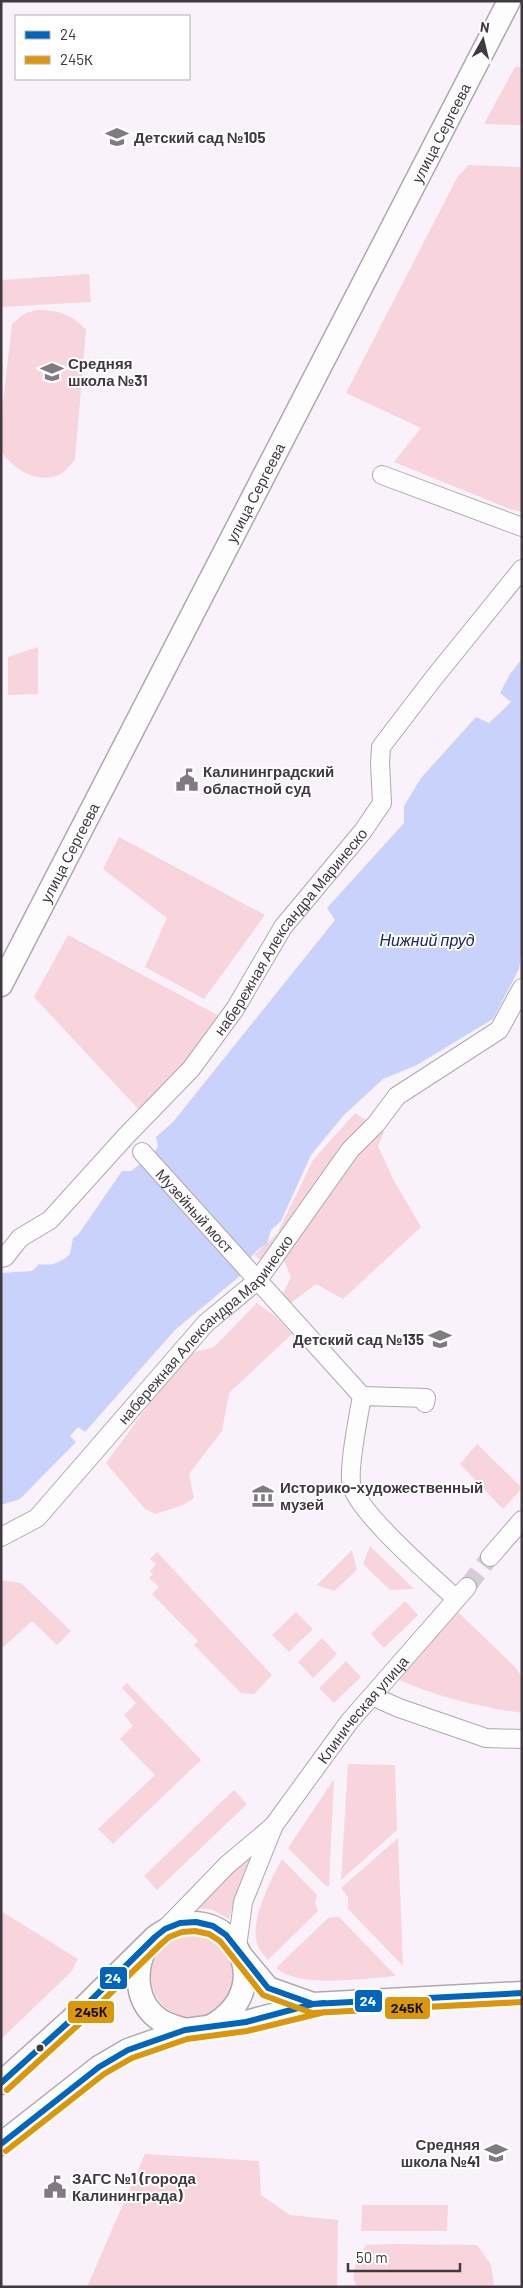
<svg xmlns="http://www.w3.org/2000/svg" width="523" height="2288" font-family="Barlow,sans-serif">
  <rect width="100%" height="100%" fill="#f9f2fa"/>
  <path fill="#f8d4dc" d="M 515,67 L 522,67 L 522,125 L 484,124 Z
    M 469,165 L 522,167 L 522,512 L 510,509 L 394,462 L 421,428 L 346,393 L 458,176 Z
    M 89,274 L 91,302 L 1,307 L 1,280 Z
    M 37,310 C 58,310 72,314 86,330 L 75,459 C 71,464 66,471 61,474 C 38,485 15,470 1,452 L 1,420 L 12,324 L 25,313 Z
    M 38,647 L 38,694 L 8,695 L 8,657 Z
    M 119,837 L 265,915 L 204,999 L 145,967 L 167,918 L 103,869 Z
    M 68,935 L 221,1017 L 186,1065 L 141,1112 L 34,997 Z
    M 355,1113 L 384,1132 L 378,1146 L 393,1179 L 421,1227 L 343,1299 L 316,1284 L 288,1305 L 283,1293 L 291,1277 L 281,1254 L 260,1259 L 254,1255 L 277,1234 L 313,1160 Z
    M 257,1303 L 276,1317 L 292,1334 L 229,1393 L 222,1431 L 189,1474 L 194,1498 L 183,1505 L 155,1514 L 145,1509 L 106,1463 L 156,1395 L 192,1353 L 214,1347 Z
    M 477,1444 L 522,1488 L 503,1509 L 460,1464 Z
    M 370,1546 L 414,1589 L 390,1590 L 363,1564 Z
    M 352,1550 L 357,1570 L 334,1591 L 317,1585 Z
    M 157,1552 L 272,1675 L 254,1694 L 241,1693 L 194,1645 L 198,1641 L 152,1594 L 159,1587 L 149,1578 L 153,1574 L 150,1571 L 156,1564 L 150,1559 Z
    M 1,1580 L 21,1583 L 71,1631 L 57,1645 L 32,1621 L 1,1649 Z
    M 405,1601 L 418,1615 L 384,1648 L 371,1634 Z
    M 296,1612 L 313,1629 L 289,1652 L 272,1635 Z
    M 458,1612 L 516,1668 L 522,1677 L 522,1713 C 480,1707 438,1697 399,1680 Z
    M 322,1638 L 337,1654 L 313,1678 L 298,1662 Z
    M 346,1661 L 361,1677 L 334,1703 L 319,1688 Z
    M 127,1683 L 201,1760 L 113,1844 L 98,1829 L 155,1775 L 120,1739 L 133,1726 L 124,1715 L 136,1703 L 122,1688 Z
    M 348,1764 L 395,1765 L 397,1830 L 341,1880 Z
    M 334,1779 L 329,1886 L 326,1886 L 288,1848 Z
    M 234,1790 L 247,1804 L 157,1890 L 144,1876 Z
    M 398,1838 L 403,1966 L 348,1909 L 348,1897 L 341,1888 Z
    M 264,1839 L 235,1898 L 229,1919 L 213,1910 L 191,1907 Z
    M 282,1859 L 317,1895 L 315,1902 L 318,1911 L 268,1960 C 264,1955 258,1949 257,1943 C 250,1920 271,1879 282,1859 Z
    M 1,1911 L 78,1959 L 71,1972 L 1,2039 Z
    M 339,1917 L 396,1976 C 366,1978 299,1989 276,1968 L 328,1918 Z
    M151 1976a42 42 0 1 1 84 0a42 42 0 1 1-84 0Z
    M 145,2154 L 259,2161 L 261,2195 L 290,2215 L 338,2220 L 337,2287 L 87,2287 Z
    M 362,2205 L 448,2205 L 447,2231 L 361,2231 Z
    M 391,2244 L 477,2245 L 491,2265 L 494,2284 L 491,2287 L 357,2287 C 348,2273 359,2257 366,2245 Z"/>
  <path fill="#c9d2fb" d="M 522,659 L 522,948 L 519,969 L 493,1019 L 417,1065 L 383,1079 L 344,1115 L 311,1155 L 281,1221 L 271,1230 L 267,1244 C 256,1249 243,1264 240,1276 L 175,1330 L 85,1432 L 78,1427 L 70,1436 L 76,1442 L 20,1499 L 1,1505 L 1,1273 L 32,1271 L 39,1264 C 52,1266 60,1263 70,1254 L 73,1238 L 78,1235 L 122,1171 L 131,1171 L 154,1153 L 158,1146 L 156,1137 L 173,1122 L 335,920 L 327,908 L 404,823 L 404,806 L 421,778 L 476,717 L 489,723 L 511,702 L 500,693 L 510,674 Z"/>
  <g fill="none" stroke-linecap="round" stroke-linejoin="round">
    <path stroke="#d4cdd5" stroke-width="18" stroke-dasharray="18 9" stroke-linecap="butt" d="M 467,1587 L 490,1557"/>
    <defs>
      <g id="minor">
        <path d="M 382,475 L 522,527"/>
        <path id="s1" d="M 142,1152 L 362,1396"/>
        <path id="s2" d="M 1,1258 L 5,1257 L 20,1238 L 50,1220 L 126,1136 L 191,1069 L 235,1009 L 283,927 L 363,831 L 382,803 L 380,762 L 381,747 L 433,679 L 522,569"/>
        <path d="M 425,1403 L 426,1398 L 362,1396 C 359,1413 347,1473 352,1487 C 362,1516 432,1576 456,1599"/>
        <path id="s3" d="M 1,1537 L 37,1518 L 206,1323 L 258,1280 L 350,1150 L 376,1124 L 397,1096 L 499,1030 L 522,988"/>
        <path d="M 490,1557 L 522,1520"/>
        <path d="M 372,1696 L 399,1708 L 486,1738 L 522,1739"/>
        <path d="M 165,1929 L 227,1865 L 272,1827"/>
        <path id="s4" d="M 237,1947 L 243,1902 L 274,1825 L 349,1722 L 467,1587"/>
      </g>
      <g id="major">
        <path id="s5" d="M 1,985 L 509,1"/>
        <path d="M 146,1947 C 134,1971 135,2003 160,2020 C 167,2025 177,2027 185,2030"/>
        <path d="M 243,1958 L 268,1988 L 313,2004"/>
        <path d="M 1,2083 L 71,2020 L 155,1937 C 222,1887 286,1984 211,2026"/>
        <path d="M 1,2144 L 99,2067 L 128,2050 L 185,2030 L 246,2022 L 313,2004 L 522,1993"/>
      </g>
    </defs>
    <use href="#minor" stroke="#aea8af" stroke-width="20"/>
    <use href="#major" stroke="#aea8af" stroke-width="25"/>
    <use href="#minor" stroke="#fefdfe" stroke-width="18"/>
    <use href="#major" stroke="#fefdfe" stroke-width="22"/>
    <defs>
      <path id="bus-1" d="M 1,2083 L 71,2020 L 155,1937 L 165,1929 L 180,1923 L 196,1922 L 213,1926 L 226,1935 L 268,1988 L 313,2004 L 522,1993
        M 1,2144 L 99,2067 L 128,2050 L 185,2030 L 246,2022 L 313,2004 L 324,2003"/>
      <path id="bus-2" d="M 7,2090 L 77,2026 L 161,1944 L 169,1937 L 182,1932 L 195,1931 L 209,1934 L 220,1941 L 263,1995 L 312,2013 L 522,2002
        M 6,2151 L 104,2074 L 132,2058 L 187,2039 L 247,2031 L 325,2012"/>
    </defs>
    <use href="#bus-1" stroke="#fff" stroke-width="10"/>
    <use href="#bus-2" stroke="#fff" stroke-width="10"/>
    <use href="#bus-1" stroke="#0065bd" stroke-width="6"/>
    <use href="#bus-2" stroke="#dc960a" stroke-width="6"/>
  </g>
  <defs>
    <symbol id="school-bare" viewBox="-9 -9 18 18"><path d="M0-5L7-2L0 1L-7-2ZM-4 1L0 2.5L4 1V4Q0 6-4 4Z" fill="#817a82" stroke="#fff" stroke-width="2.5" paint-order="stroke"/></symbol>
    <symbol id="civic-bare" viewBox="-9 -9 18 18"><path d="M-.6-6.5H3V-4.5H.6V-3L4-1V1h2V6H-6V1h2V-1L-.6-3ZM-1.2 2.5V6h2.4V2.5Z" fill="#817a82" stroke="#fff" stroke-width="2.5" paint-order="stroke"/></symbol>
    <symbol id="museum-bare" viewBox="-9 -9 18 18"><path d="M0-6L6-3V-2H-6V-3ZM-5-1h2V3h-2ZM-1-1h2V3h-2ZM3-1h2V3H3ZM-6 4H6V6H-6Z" fill="#817a82" stroke="#fff" stroke-width="2.5" paint-order="stroke"/></symbol>
  </defs>
  <g fill-rule="evenodd">
    <use href="#school-bare" x="101" y="121" width="32" height="32"/>
    <use href="#school-bare" x="36" y="356" width="32" height="32"/>
    <use href="#civic-bare" x="171" y="764" width="32" height="32"/>
    <use href="#school-bare" x="424" y="1323" width="32" height="32"/>
    <use href="#museum-bare" x="247" y="1480" width="32" height="32"/>
    <use href="#school-bare" x="480" y="2137" width="32" height="32"/>
    <use href="#civic-bare" x="39" y="2171" width="32" height="32"/>
  </g>
  <circle fill="#403941" stroke="#fff" stroke-width="2" cx="40" cy="2048" r="4.5"/>
  <g text-anchor="middle" dominant-baseline="central" stroke-width="4" stroke-linejoin="round" paint-order="stroke">
    <g font-size="15" fill="#403941" stroke="#fff">
      <text stroke="none"><textPath href="#s5" startOffset="959">улица Сергеева</textPath></text>
      <text stroke="none"><textPath href="#s5" startOffset="554">улица Сергеева</textPath></text>
      <text stroke="none"><textPath href="#s5" startOffset="149">улица Сергеева</textPath></text>
      <text stroke="none"><textPath href="#s2" startOffset="440">набережная Александра Маринеско</textPath></text>
      <text stroke="none"><textPath href="#s1" startOffset="79">Музейный мост</textPath></text>
      <text stroke="none"><textPath href="#s3" startOffset="294">набережная Александра Маринеско</textPath></text>
      <text stroke="none"><textPath href="#s4" startOffset="274">Клиническая улица</textPath></text>
    </g>
    <g font-size="15" font-weight="bold" fill="#403941" stroke="#fff" text-anchor="start">
      <text x="134" y="137">Детский сад №105</text>
      <text x="68" y="363">Средняя<tspan x="68" dy="17">школа №31</tspan></text>
      <text x="203" y="771">Калининградский<tspan x="203" dy="17">областной суд</tspan></text>
      <text x="424" y="1339" text-anchor="end">Детский сад №135</text>
      <text x="280" y="1487">Историко-художественный<tspan x="280" dy="17">музей</tspan></text>
      <text x="480" y="2144" text-anchor="end">Средняя<tspan x="480" dy="17">школа №41</tspan></text>
      <text x="72" y="2178">ЗАГС №1 (города<tspan x="72" dy="17">Калининграда)</tspan></text>
    </g>
    <g font-size="16" font-style="italic" fill="#1b2571" stroke="#fff">
      <text x="427" y="939">Нижний пруд</text>
    </g>
  </g>
  <g stroke="#fff" stroke-width="2">
    <rect x="99" y="1966" width="29" height="24" rx="5" fill="#0065bd"/>
    <rect x="354" y="1989" width="29" height="24" rx="5" fill="#0065bd"/>
    <rect x="384" y="1996" width="47" height="24" rx="5" fill="#dc960a"/>
    <rect x="67" y="2000" width="48" height="24" rx="5" fill="#dc960a"/>
  </g>
  <g font-size="14" text-anchor="middle" font-weight="bold" fill="#fff">
    <text x="113" y="1983">24</text>
    <text x="368" y="2006">24</text>
  </g>
  <g font-size="14" text-anchor="middle" font-weight="bold" fill="#111">
    <text x="407" y="2013">245К</text>
    <text x="91" y="2017">245К</text>
  </g>
  <rect width="523" height="2288" fill="none" stroke="#403941" stroke-width="5"/>
  <rect x="15" y="15" width="175" height="65" fill="#ffffff" stroke="#b3b0b3"/>
  <rect x="25" y="31" width="25" height="8" fill="#0065bd" stroke="#b3b0b3"/>
  <text x="60" y="40" font-size="15" fill="#403941">24</text>
  <rect x="25" y="56" width="25" height="8" fill="#dc960a" stroke="#b3b0b3"/>
  <text x="60" y="65" font-size="15" fill="#403941">245К</text>
  <g transform="translate(483 40) rotate(8)" stroke="#ffffff" stroke-width="4" paint-order="stroke">
  <path d="M0-4L9 19L0 12L-9 19Z" fill="#403941"/>
  <text y="-8" font-size="14" font-weight="bold" text-anchor="middle" fill="#403941">N</text>
  </g>
  <path d="M348 2263v8h112v-8" fill="none" stroke="#403941" stroke-width="2.5"/>
  <text x="356" y="2263" font-size="15" fill="#403941" stroke="#ffffff" stroke-width="4" paint-order="stroke">50 m</text>
</svg>
